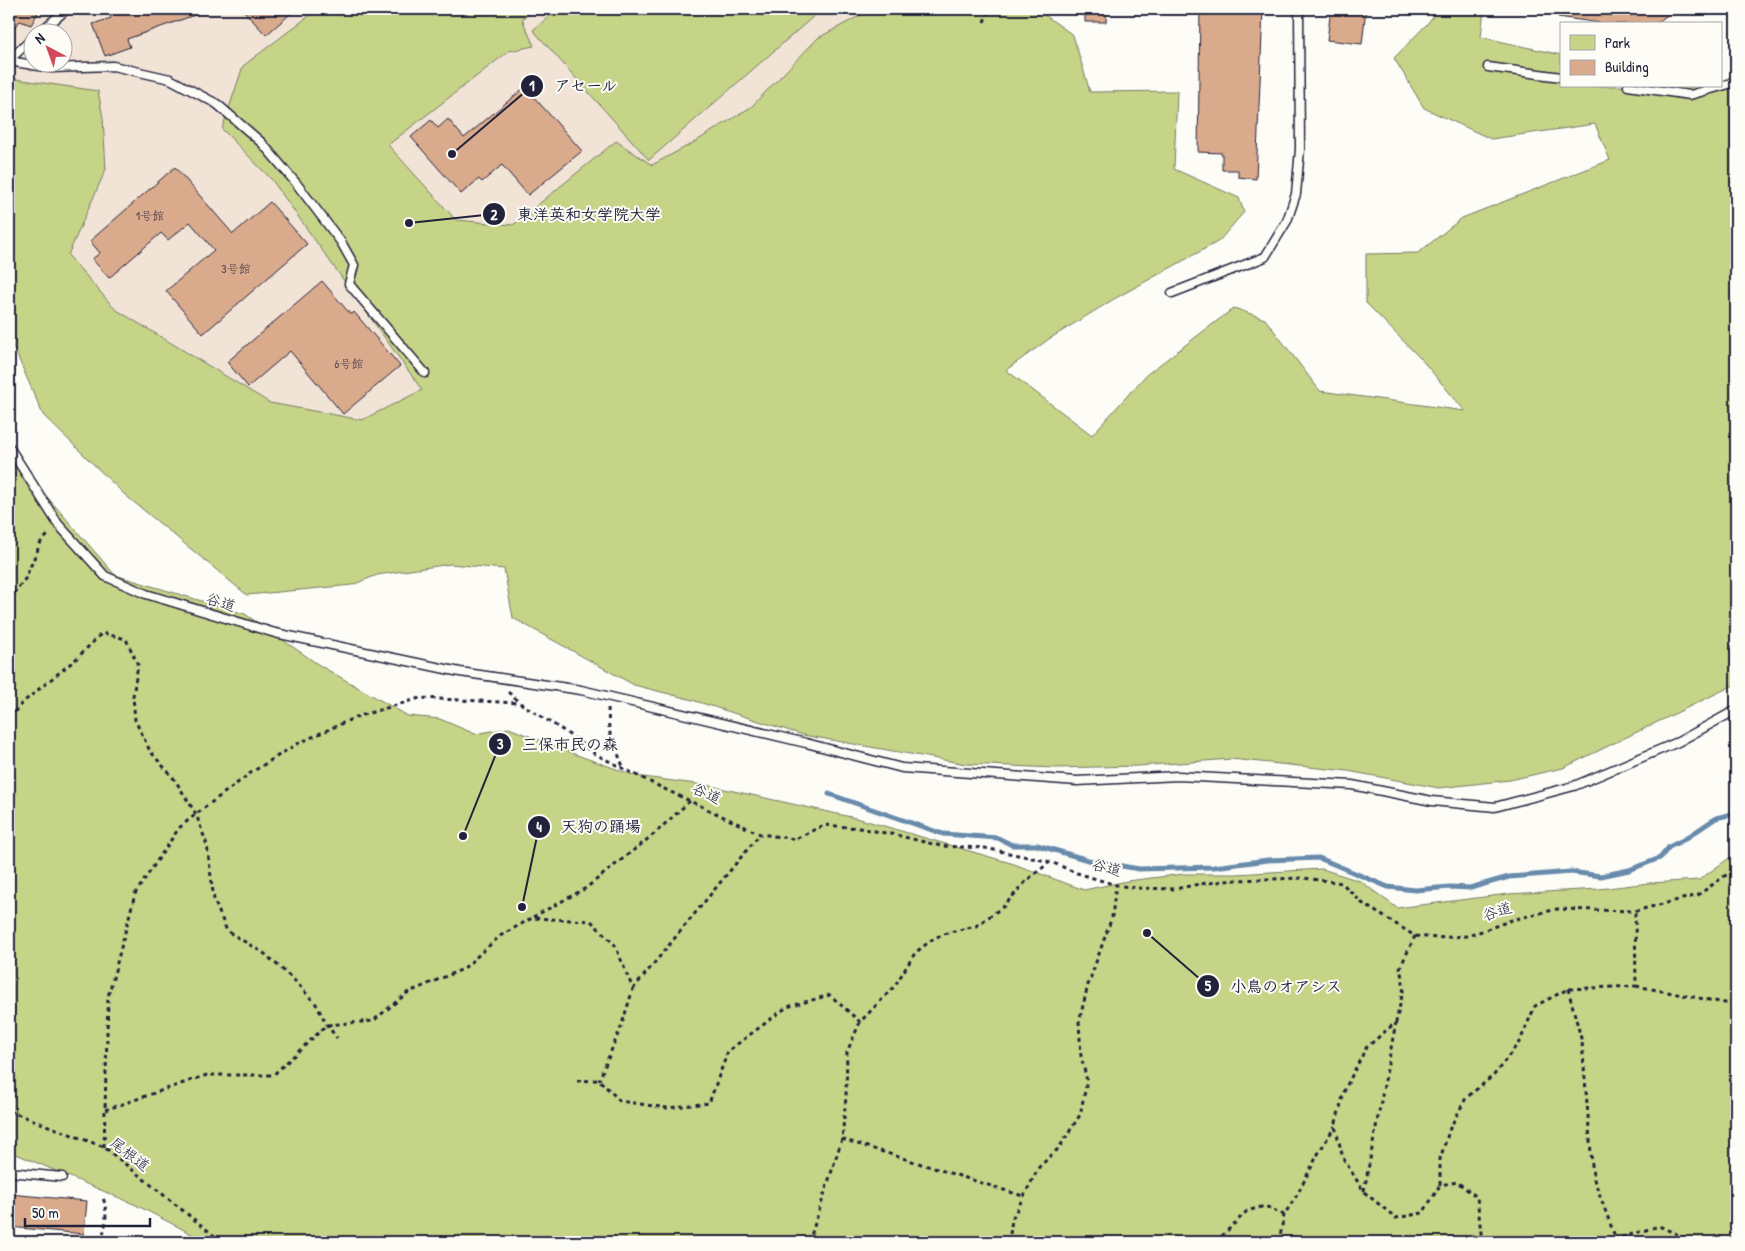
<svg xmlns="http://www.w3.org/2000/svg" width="1745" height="1251" font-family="'Patrick Hand','Klee One',sans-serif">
  <rect width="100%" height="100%" fill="#fdfcf7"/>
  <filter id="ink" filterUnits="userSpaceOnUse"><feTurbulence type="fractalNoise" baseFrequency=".02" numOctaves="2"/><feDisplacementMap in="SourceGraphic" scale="10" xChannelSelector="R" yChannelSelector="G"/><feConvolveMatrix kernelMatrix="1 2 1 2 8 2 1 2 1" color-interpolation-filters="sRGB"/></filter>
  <g filter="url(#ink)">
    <path fill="#f2e3d7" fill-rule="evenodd" d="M 9,9 L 966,9 L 663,323 L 297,442 L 9,245 ZM 32,32 L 62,32 L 62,62 L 32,62 Z"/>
    <path fill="#c6d488" stroke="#747b62" d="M 318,9 L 534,9 L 522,19 L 534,46 L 509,51 L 388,145 L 456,220 L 513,225 L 616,141 L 652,165 L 693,143 L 751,107 L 818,38 L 863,14 L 864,9 L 1036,9 L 1073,35 L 1090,92 L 1177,91 L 1174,169 L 1239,198 L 1244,212 L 1219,241 L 1114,299 L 1049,339 L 1006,370 L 1092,435 L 1146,375 L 1234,308 L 1265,319 L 1320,391 L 1465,411 L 1421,359 L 1366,303 L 1366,254 L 1418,253 L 1462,218 L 1610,160 L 1595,124 L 1491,139 L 1424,108 L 1394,58 L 1427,24 L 1439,9 L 1484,9 L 1481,37 L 1561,55 L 1561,86 L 1702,86 L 1713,89 L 1736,72 L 1736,684 L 1563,768 L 1510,780 L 1439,788 L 1348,771 L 1231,759 L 1138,766 L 1055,768 L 966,764 L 803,735 L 689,699 L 634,685 L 513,618 L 504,569 L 450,564 L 377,575 L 352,585 L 247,595 L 124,494 L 43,415 L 14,348 L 9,341 L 9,78 L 98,91 L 103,118 L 106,169 L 68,255 L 115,309 L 270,403 L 362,420 L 422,390 L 272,180 L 222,129 L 243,66 Z
      M 558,9 L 822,9 L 649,160 L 533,30 Z
      M 9,453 L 115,575 L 245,614 L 319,665 L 408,716 L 440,719 L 475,734 L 509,728 L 577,755 L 636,776 L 711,786 L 860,819 L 1014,864 L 1084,890 L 1127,881 L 1184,874 L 1237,874 L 1322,869 L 1360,881 L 1397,908 L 1508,894 L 1599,889 L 1650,883 L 1699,880 L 1736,853 L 1736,1242 L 207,1242 L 136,1205 L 9,1151 Z"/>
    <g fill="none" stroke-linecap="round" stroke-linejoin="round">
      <path stroke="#688bab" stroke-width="5" d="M 829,794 L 943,834 L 998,838 L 1012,845 L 1037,845 L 1088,860 L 1139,869 L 1214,867 L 1268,860 L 1319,858 L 1388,887 L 1415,890 L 1450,887 L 1470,888 L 1509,877 L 1571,872 L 1601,876 L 1629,870 L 1660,858 L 1669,847 L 1685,839 L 1716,818 L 1736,813"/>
    </g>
    <path fill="#daaa8c" stroke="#22223b" d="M 9,9 L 40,9 L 31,25 L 20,21 L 9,33 Z
      M 108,9 L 206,9 L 206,11 L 127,39 L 130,47 L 105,56 L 93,24 L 111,18 Z
      M 242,9 L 296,9 L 266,35 Z
      M 1085,9 L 1107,9 L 1106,22 L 1085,22 Z
      M 1200,9 L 1263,9 L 1256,179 L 1238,177 L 1238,170 L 1222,170 L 1222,153 L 1198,152 Z
      M 1331,9 L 1366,9 L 1362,44 L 1327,40 Z
      M 1558,9 L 1675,9 L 1656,24 L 1607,24 L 1558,17 Z
      M 525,87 L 582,151 L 528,195 L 502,165 L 482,182 L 479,179 L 461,194 L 411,137 L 431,120 L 438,128 L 448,119 L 464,138 Z
      M 175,167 L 233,234 L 270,202 L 307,244 L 203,334 L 166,291 L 214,250 L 190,222 L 168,240 L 161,233 L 109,278 L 92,259 L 100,253 L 90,241 Z
      M 322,281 L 351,315 L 354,312 L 400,366 L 343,414 L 290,351 L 248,387 L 227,362 Z
      M 9,1194 L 87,1201 L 84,1234 L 9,1227 Z"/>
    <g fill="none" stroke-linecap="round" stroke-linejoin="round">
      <defs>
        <path id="service" d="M 40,32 L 67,9
          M 9,60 L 32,39
          M 9,61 L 51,68 L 113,66 L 170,79 L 217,104 L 262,143 L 296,183 L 341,242 L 354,265 L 349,284 L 425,373
          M 1488,67 L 1561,77
          M 1628,86 L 1690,95 L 1736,82
          M 1172,293 L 1265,257 L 1287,221 L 1296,194 L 1300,149 L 1299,9
          M 9,447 L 58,524 L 105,576 L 146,594 L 275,633 L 460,672 L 581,690 L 806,743 L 902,768 L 1077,781 L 1178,776 L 1352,785 L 1432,801 L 1495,807 L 1574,786 L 1678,742 L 1736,710
          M 9,1172 L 62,1177"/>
      </defs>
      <use href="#service" stroke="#22223b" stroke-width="11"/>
      <path stroke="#22223b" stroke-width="3" stroke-dasharray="4 4" stroke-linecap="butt" d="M 984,22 L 989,9
        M 9,362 L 15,374 L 9,377
        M 9,600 L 25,579 L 41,542 L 50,533
        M 508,692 L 520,703 L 564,731 L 595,754 L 656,785 L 760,834 L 795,839 L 824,825 L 859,828 L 896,835 L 941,846 L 985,848 L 1051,862 L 1077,873 L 1116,885 L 1137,888 L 1175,889 L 1199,884 L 1235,880 L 1304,878 L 1342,883 L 1362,903 L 1415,936 L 1437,938 L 1468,936 L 1512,920 L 1557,909 L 1635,911 L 1698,895 L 1736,868
        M 608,708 L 609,731 L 624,769
        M 9,718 L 22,703 L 76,659 L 102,633 L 126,639 L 138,665 L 133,696 L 135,720 L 150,751 L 175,780 L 196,814 L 207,845 L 214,900 L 227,931 L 265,954 L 295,981 L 316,1004 L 327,1025 L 337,1038
        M 533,917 L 586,888 L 654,834 L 691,800
        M 1415,936 L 1400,968 L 1404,987 L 1396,1022 L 1366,1048 L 1345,1089 L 1335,1126 L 1343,1158 L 1364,1192 L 1396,1218 L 1423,1213 L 1440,1185
        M 1636,986 L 1730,1004 L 1736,1008
        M 633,989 L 760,834
        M 1568,989 L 1582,1042 L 1593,1177 L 1617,1242
        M 577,1081 L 599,1080 L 620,1101 L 667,1108 L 709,1103 L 728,1051 L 787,1007 L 830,995 L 860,1022
        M 105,1110 L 207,1075 L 273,1075 L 327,1025 L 373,1021 L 407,993 L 463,969 L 500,936 L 532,918 L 591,921 L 615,945 L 633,989 L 621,1027 L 599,1080
        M 9,1111 L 104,1147 L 222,1242
        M 842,1139 L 1023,1196
        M 104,1147 L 108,997 L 135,894 L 179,828 L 196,814 L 252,772 L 297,744 L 356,717 L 420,698 L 519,703
        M 1364,1191 L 1396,1022
        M 101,1242 C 106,1225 108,1214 103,1197
        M 809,1242 L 842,1139 L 846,1097 L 847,1052 L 860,1022 L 894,987 L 915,953 L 934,938 L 950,932 L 976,926 L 1004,906 L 1027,880 L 1050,862
        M 1009,1242 L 1012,1219 L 1039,1167 L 1059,1148 L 1080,1115 L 1087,1081 L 1081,1056 L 1079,1022 L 1088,985 L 1112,917 L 1116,885
        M 1216,1242 L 1247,1211 L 1265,1206 L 1284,1215
        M 1279,1242 L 1284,1215 L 1297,1195 L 1318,1154 L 1335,1126
        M 1484,1242 L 1481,1233 L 1477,1197 L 1457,1182 L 1440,1185 L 1440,1159 L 1450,1128 L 1466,1098 L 1494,1075 L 1520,1041 L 1535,1006 L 1568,989 L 1636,986 L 1635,911
        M 1606,1242 L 1659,1226 L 1694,1242"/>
      <use href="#service" stroke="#fdfcf7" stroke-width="8"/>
    </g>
  </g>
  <g text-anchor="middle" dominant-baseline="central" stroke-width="4" stroke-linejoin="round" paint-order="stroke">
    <g font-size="12" fill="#50444f">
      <text x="150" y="215">1号館</text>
      <text x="236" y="268">3号館</text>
      <text x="349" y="363">6号館</text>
    </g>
    <g font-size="15" fill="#22223b" stroke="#fdfcf7">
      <text transform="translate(221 602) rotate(17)">谷道</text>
      <text transform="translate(707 793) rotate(25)">谷道</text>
      <text transform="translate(1107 867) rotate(15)">谷道</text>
      <text transform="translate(1497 911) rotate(-18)">谷道</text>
      <text transform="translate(130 1154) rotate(37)">尾根道</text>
    </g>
  </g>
  <path fill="none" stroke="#22223b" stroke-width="2" d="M452 154L532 86M409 223L494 214M463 836L500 744M522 907L539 827M1147 933L1208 986"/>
  <g fill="#22223b" stroke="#fdfcf7" stroke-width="2">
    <circle cx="452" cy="154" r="5"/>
    <circle cx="409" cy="223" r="5"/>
    <circle cx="463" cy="836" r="5"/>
    <circle cx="522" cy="907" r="5"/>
    <circle cx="1147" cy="933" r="5"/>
    <circle cx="532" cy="86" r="12"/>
    <circle cx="494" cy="214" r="12"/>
    <circle cx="500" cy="744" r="12"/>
    <circle cx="539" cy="827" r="12"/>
    <circle cx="1208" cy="986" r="12"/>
  </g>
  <g font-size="15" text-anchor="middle" font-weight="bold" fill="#fff">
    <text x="532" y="91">1</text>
    <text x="494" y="220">2</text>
    <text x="500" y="749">3</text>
    <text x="539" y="832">4</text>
    <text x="1208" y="991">5</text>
  </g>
  <g font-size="16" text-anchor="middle" font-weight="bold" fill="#22223b" stroke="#fdfcf7" stroke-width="4" stroke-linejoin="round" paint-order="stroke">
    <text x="586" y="91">アセール</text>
    <text x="589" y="220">東洋英和女学院大学</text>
    <text x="570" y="750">三保市民の森</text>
    <text x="601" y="832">天狗の踊場</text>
    <text x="1286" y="992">小鳥のオアシス</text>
  </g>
  <rect width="1745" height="1251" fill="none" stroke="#fdfcf7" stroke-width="30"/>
  <rect x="15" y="15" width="1715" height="1221" fill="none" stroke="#22223b" stroke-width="2" filter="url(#ink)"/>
  <rect x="1560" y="22" width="162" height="65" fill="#fdfcf7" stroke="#a5a5ac"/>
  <rect x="1570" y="35" width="25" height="15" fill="#c6d488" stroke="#a5a5ac"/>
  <text x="1605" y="48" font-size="15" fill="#22223b">Park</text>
  <rect x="1570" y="60" width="25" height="15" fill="#daaa8c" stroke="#a5a5ac"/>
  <text x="1605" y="72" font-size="15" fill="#22223b">Building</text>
  <g transform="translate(48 48) rotate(319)"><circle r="24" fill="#fdfcf7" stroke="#a5a5ac"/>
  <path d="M0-4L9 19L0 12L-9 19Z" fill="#d1495b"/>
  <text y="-8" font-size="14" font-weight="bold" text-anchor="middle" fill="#22223b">N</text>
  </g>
  <path d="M25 1218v8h125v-8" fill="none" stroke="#22223b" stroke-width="2.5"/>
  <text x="32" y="1218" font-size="15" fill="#22223b" stroke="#fdfcf7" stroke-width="4" paint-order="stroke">50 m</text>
</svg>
